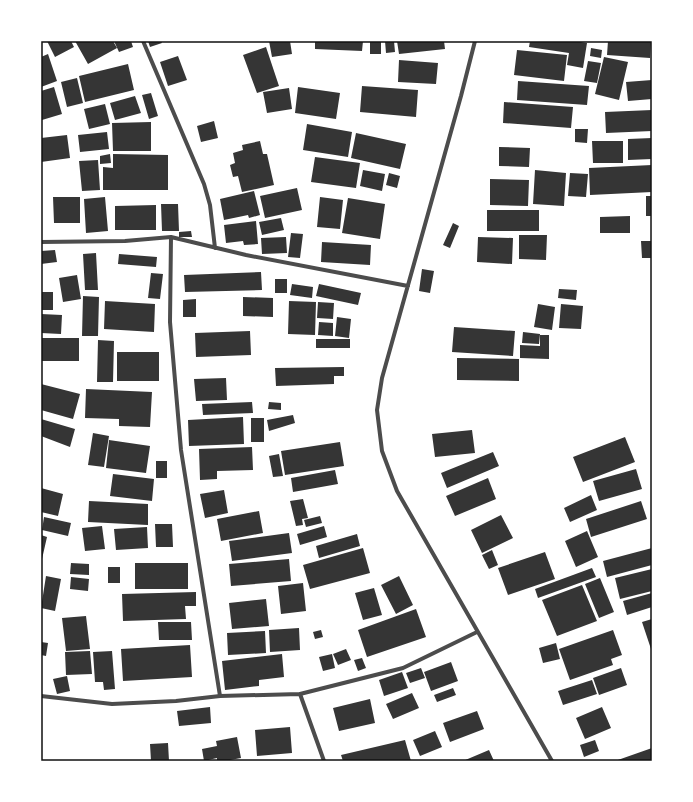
<svg xmlns="http://www.w3.org/2000/svg" width="693" height="802" font-family="Karla,sans-serif">
  <rect width="100%" height="100%" fill="#fff"/>
  <path fill="#353535" d="M 47,41 L 71,41 L 74,47 L 55,57 Z
    M 75,41 L 113,41 L 117,48 L 88,64 Z
    M 114,41 L 131,41 L 133,47 L 119,52 Z
    M 148,41 L 161,41 L 162,43 L 150,47 Z
    M 269,41 L 290,41 L 292,54 L 272,57 Z
    M 315,41 L 363,41 L 362,51 L 315,49 Z
    M 370,41 L 381,41 L 381,54 L 370,54 Z
    M 385,41 L 394,41 L 395,52 L 386,53 Z
    M 397,41 L 444,41 L 445,49 L 399,54 Z
    M 530,41 L 574,41 L 587,43 L 583,68 L 567,65 L 569,53 L 529,47 Z
    M 608,41 L 651,41 L 650,58 L 607,55 Z
    M 266,47 L 279,86 L 257,93 L 243,55 Z
    M 591,48 L 602,50 L 601,58 L 590,56 Z
    M 517,50 L 567,55 L 564,81 L 514,75 Z
    M 48,54 L 57,81 L 41,87 L 41,57 Z
    M 178,56 L 187,80 L 168,86 L 160,62 Z
    M 604,57 L 628,62 L 619,100 L 595,94 Z
    M 399,60 L 438,63 L 436,84 L 398,82 Z
    M 588,61 L 601,63 L 597,83 L 584,81 Z
    M 128,64 L 134,90 L 85,102 L 79,76 Z
    M 77,78 L 83,103 L 67,107 L 61,82 Z
    M 652,80 L 652,99 L 628,101 L 626,82 Z
    M 518,81 L 589,86 L 587,105 L 517,100 Z
    M 362,86 L 418,90 L 416,117 L 360,112 Z
    M 54,87 L 62,114 L 42,120 L 41,91 Z
    M 298,87 L 340,93 L 336,119 L 295,113 Z
    M 289,88 L 292,109 L 267,113 L 263,92 Z
    M 151,93 L 158,116 L 149,119 L 142,95 Z
    M 135,96 L 141,113 L 115,120 L 110,103 Z
    M 504,102 L 573,107 L 571,128 L 503,123 Z
    M 105,104 L 110,124 L 89,129 L 84,109 Z
    M 652,110 L 652,131 L 606,133 L 605,112 Z
    M 214,121 L 218,138 L 201,142 L 197,126 Z
    M 151,122 L 151,151 L 113,151 L 112,123 Z
    M 307,124 L 352,132 L 348,157 L 303,150 Z
    M 575,129 L 588,129 L 587,143 L 575,142 Z
    M 107,132 L 109,149 L 80,152 L 78,135 Z
    M 356,133 L 406,144 L 400,169 L 351,158 Z
    M 67,135 L 70,158 L 41,162 L 41,138 Z
    M 652,138 L 652,159 L 628,160 L 628,139 Z
    M 260,141 L 263,154 L 267,154 L 274,185 L 242,192 L 238,176 L 233,177 L 230,165 L 235,163 L 233,153 L 243,150 L 242,145 Z
    M 592,141 L 623,141 L 623,163 L 593,163 Z
    M 499,147 L 530,148 L 529,167 L 499,166 Z
    M 110,154 L 111,163 L 100,164 L 100,156 Z
    M 113,154 L 168,155 L 168,190 L 103,190 L 103,167 L 113,168 Z
    M 315,157 L 360,163 L 356,188 L 311,182 Z
    M 98,160 L 100,190 L 82,191 L 79,161 Z
    M 652,165 L 652,192 L 590,195 L 589,168 Z
    M 363,170 L 385,174 L 382,191 L 360,186 Z
    M 535,170 L 566,173 L 564,206 L 533,204 Z
    M 389,173 L 400,176 L 397,188 L 386,185 Z
    M 570,173 L 588,174 L 586,197 L 568,196 Z
    M 490,179 L 529,180 L 528,206 L 490,205 Z
    M 297,188 L 302,210 L 265,218 L 260,196 Z
    M 254,191 L 260,215 L 249,218 L 248,215 L 224,220 L 220,199 Z
    M 646,196 L 652,196 L 652,216 L 646,216 Z
    M 53,197 L 80,197 L 80,223 L 54,223 Z
    M 105,197 L 108,231 L 86,233 L 84,199 Z
    M 320,197 L 343,200 L 340,229 L 317,227 Z
    M 348,198 L 385,204 L 380,239 L 342,233 Z
    M 161,204 L 178,204 L 179,231 L 162,231 Z
    M 156,205 L 156,230 L 115,230 L 115,206 Z
    M 487,210 L 539,210 L 539,231 L 487,231 Z
    M 630,216 L 630,233 L 600,233 L 600,217 Z
    M 281,218 L 284,230 L 262,235 L 259,222 Z
    M 256,221 L 258,244 L 244,245 L 243,241 L 226,243 L 224,225 Z
    M 453,223 L 459,226 L 450,248 L 443,245 Z
    M 191,231 L 192,237 L 179,237 L 179,232 Z
    M 291,233 L 303,234 L 300,258 L 288,257 Z
    M 519,235 L 547,235 L 546,260 L 519,259 Z
    M 286,237 L 287,253 L 262,254 L 261,238 Z
    M 478,237 L 513,238 L 512,264 L 477,262 Z
    M 641,241 L 652,241 L 652,258 L 642,258 Z
    M 322,242 L 371,245 L 370,265 L 321,262 Z
    M 55,250 L 57,262 L 41,264 L 41,251 Z
    M 96,253 L 98,290 L 85,290 L 83,254 Z
    M 119,254 L 157,257 L 156,267 L 118,264 Z
    M 422,269 L 434,271 L 430,293 L 419,291 Z
    M 261,272 L 262,290 L 185,292 L 184,275 Z
    M 151,273 L 163,274 L 160,299 L 148,298 Z
    M 77,275 L 81,299 L 63,302 L 59,278 Z
    M 275,279 L 287,279 L 287,293 L 275,293 Z
    M 292,284 L 313,287 L 312,298 L 290,295 Z
    M 319,284 L 361,293 L 358,305 L 316,296 Z
    M 559,289 L 577,290 L 576,300 L 558,298 Z
    M 41,292 L 53,292 L 53,310 L 41,310 Z
    M 83,296 L 99,297 L 98,336 L 82,336 Z
    M 243,297 L 273,298 L 273,317 L 243,316 Z
    M 196,299 L 196,317 L 183,317 L 183,300 Z
    M 105,301 L 155,304 L 154,332 L 104,329 Z
    M 289,301 L 316,302 L 315,335 L 288,334 Z
    M 318,302 L 334,303 L 333,319 L 317,318 Z
    M 538,304 L 555,307 L 552,330 L 534,327 Z
    M 561,304 L 583,306 L 581,329 L 559,328 Z
    M 41,314 L 62,315 L 61,334 L 41,333 Z
    M 337,317 L 351,319 L 349,338 L 335,336 Z
    M 319,322 L 333,323 L 333,336 L 318,335 Z
    M 454,327 L 515,331 L 513,356 L 452,352 Z
    M 250,331 L 251,355 L 196,357 L 195,333 Z
    M 523,332 L 540,334 L 539,344 L 522,343 Z
    M 540,335 L 549,335 L 549,359 L 520,358 L 520,345 L 540,346 Z
    M 41,338 L 79,338 L 79,361 L 41,361 Z
    M 316,339 L 350,339 L 350,348 L 316,348 Z
    M 98,340 L 114,341 L 113,382 L 97,382 Z
    M 117,352 L 159,352 L 159,381 L 117,381 Z
    M 457,358 L 519,359 L 519,381 L 457,380 Z
    M 344,367 L 344,376 L 334,376 L 334,384 L 276,386 L 275,368 Z
    M 226,378 L 227,400 L 196,401 L 194,379 Z
    M 41,384 L 80,394 L 73,419 L 41,410 Z
    M 86,389 L 152,392 L 150,427 L 119,426 L 119,419 L 85,418 Z
    M 252,402 L 253,413 L 203,415 L 202,404 Z
    M 269,402 L 281,403 L 281,410 L 268,409 Z
    M 293,415 L 295,423 L 269,431 L 267,420 Z
    M 243,417 L 244,444 L 189,446 L 188,420 Z
    M 251,418 L 264,418 L 264,442 L 251,442 Z
    M 41,419 L 75,429 L 70,447 L 41,436 Z
    M 472,430 L 475,453 L 435,457 L 432,434 Z
    M 93,433 L 109,436 L 104,467 L 88,465 Z
    M 625,437 L 635,462 L 583,482 L 573,457 Z
    M 109,440 L 150,446 L 146,473 L 106,468 Z
    M 340,442 L 344,466 L 285,475 L 281,451 Z
    M 252,447 L 253,470 L 217,471 L 217,479 L 200,480 L 199,449 Z
    M 493,452 L 499,466 L 447,488 L 441,473 Z
    M 279,454 L 283,476 L 273,477 L 269,456 Z
    M 156,461 L 167,461 L 167,478 L 156,478 Z
    M 636,469 L 642,489 L 599,501 L 593,481 Z
    M 335,470 L 338,484 L 293,492 L 291,478 Z
    M 113,474 L 154,479 L 152,501 L 110,496 Z
    M 488,478 L 496,499 L 455,516 L 446,496 Z
    M 41,488 L 63,494 L 58,516 L 41,512 Z
    M 224,490 L 228,513 L 205,518 L 200,494 Z
    M 591,495 L 597,510 L 570,522 L 564,508 Z
    M 303,499 L 308,518 L 302,519 L 303,525 L 296,526 L 290,501 Z
    M 89,501 L 148,504 L 148,525 L 88,522 Z
    M 641,501 L 647,519 L 591,537 L 586,519 Z
    M 259,511 L 263,533 L 221,541 L 217,519 Z
    M 501,515 L 513,538 L 482,553 L 471,530 Z
    M 320,516 L 322,523 L 306,527 L 304,520 Z
    M 44,517 L 71,523 L 68,536 L 42,530 Z
    M 155,524 L 172,524 L 173,547 L 156,547 Z
    M 102,526 L 105,549 L 85,551 L 82,528 Z
    M 324,526 L 327,537 L 300,545 L 297,534 Z
    M 147,527 L 148,548 L 116,550 L 114,529 Z
    M 587,531 L 598,557 L 576,567 L 565,541 Z
    M 289,533 L 292,553 L 232,561 L 229,541 Z
    M 357,534 L 360,546 L 319,558 L 316,546 Z
    M 41,535 L 47,537 L 42,559 L 41,559 Z
    M 363,548 L 370,573 L 310,589 L 303,565 Z
    M 652,548 L 652,565 L 607,577 L 603,561 Z
    M 492,550 L 498,565 L 489,569 L 482,555 Z
    M 545,552 L 555,579 L 508,595 L 498,568 Z
    M 289,559 L 291,581 L 231,586 L 229,564 Z
    M 71,563 L 89,564 L 89,575 L 70,574 Z
    M 135,563 L 188,563 L 188,589 L 135,589 Z
    M 108,567 L 120,567 L 120,583 L 108,583 Z
    M 592,568 L 596,577 L 538,598 L 535,589 Z
    M 652,569 L 652,591 L 620,599 L 615,578 Z
    M 46,576 L 61,579 L 55,611 L 41,608 Z
    M 399,576 L 413,605 L 396,614 L 381,585 Z
    M 71,577 L 89,579 L 88,591 L 70,589 Z
    M 600,578 L 614,612 L 599,618 L 585,584 Z
    M 303,583 L 306,611 L 281,614 L 278,586 Z
    M 582,585 L 597,621 L 557,636 L 542,600 Z
    M 374,588 L 382,615 L 363,620 L 355,593 Z
    M 196,592 L 196,606 L 185,606 L 186,619 L 123,621 L 122,594 Z
    M 652,593 L 652,607 L 627,615 L 623,601 Z
    M 266,599 L 269,626 L 232,629 L 229,603 Z
    M 416,609 L 426,637 L 367,657 L 358,630 Z
    M 86,616 L 90,649 L 66,651 L 62,618 Z
    M 652,619 L 652,652 L 642,622 Z
    M 158,622 L 191,622 L 192,640 L 159,640 Z
    M 299,628 L 300,650 L 270,652 L 269,630 Z
    M 321,630 L 323,637 L 315,639 L 313,632 Z
    M 613,630 L 622,655 L 611,659 L 613,665 L 570,680 L 559,649 Z
    M 265,631 L 266,653 L 228,655 L 227,633 Z
    M 41,642 L 48,643 L 46,656 L 41,655 Z
    M 556,643 L 560,659 L 543,663 L 539,648 Z
    M 190,645 L 192,677 L 123,681 L 121,649 Z
    M 346,649 L 351,660 L 338,665 L 333,654 Z
    M 90,651 L 92,674 L 66,675 L 65,652 Z
    M 112,651 L 115,689 L 104,690 L 103,682 L 95,682 L 93,652 Z
    M 282,654 L 284,677 L 259,680 L 259,686 L 225,690 L 222,661 Z
    M 332,654 L 335,668 L 323,671 L 319,657 Z
    M 362,658 L 366,668 L 358,671 L 354,660 Z
    M 451,662 L 458,681 L 431,691 L 424,672 Z
    M 421,668 L 425,678 L 410,683 L 406,673 Z
    M 621,668 L 627,685 L 599,695 L 593,678 Z
    M 402,672 L 408,688 L 384,696 L 379,680 Z
    M 67,676 L 70,691 L 57,694 L 53,679 Z
    M 592,680 L 597,694 L 563,705 L 558,691 Z
    M 453,688 L 456,695 L 437,702 L 434,695 Z
    M 412,693 L 419,708 L 393,719 L 386,704 Z
    M 370,699 L 375,723 L 339,731 L 333,708 Z
    M 210,707 L 211,723 L 179,726 L 177,711 Z
    M 602,707 L 611,728 L 585,739 L 576,718 Z
    M 477,711 L 484,729 L 450,742 L 443,723 Z
    M 290,727 L 292,753 L 257,756 L 255,730 Z
    M 435,731 L 442,747 L 420,756 L 413,740 Z
    M 237,737 L 241,758 L 225,761 L 217,761 L 217,758 L 204,761 L 202,749 L 217,746 L 216,741 Z
    M 405,740 L 411,761 L 343,761 L 341,755 Z
    M 595,740 L 599,751 L 584,757 L 580,745 Z
    M 168,743 L 169,761 L 151,761 L 150,744 Z
    M 652,748 L 652,761 L 615,761 Z
    M 489,750 L 494,761 L 463,761 Z"/>
  <g fill="none" stroke-linecap="round" stroke-linejoin="round">
    <path stroke="#4c4c4c" stroke-width="4" d="M 143,41 L 204,184 L 210,205 L 215,248
      M 475,41 L 461,96 L 382,378 L 377,410 L 382,451 L 397,491 L 552,761
      M 171,237 L 170,322 L 181,450 L 220,696
      M 41,242 L 125,241 L 171,237 L 246,255 L 408,286
      M 300,694 L 324,761
      M 41,696 L 112,704 L 176,701 L 220,696 L 300,694 L 403,668 L 477,632"/>
  </g>
  <rect width="693" height="802" fill="none" stroke="#ffffff" stroke-width="84"/>
  <rect x="42" y="42" width="609" height="718" fill="none" stroke="#111" stroke-width="1.5"/>
</svg>
